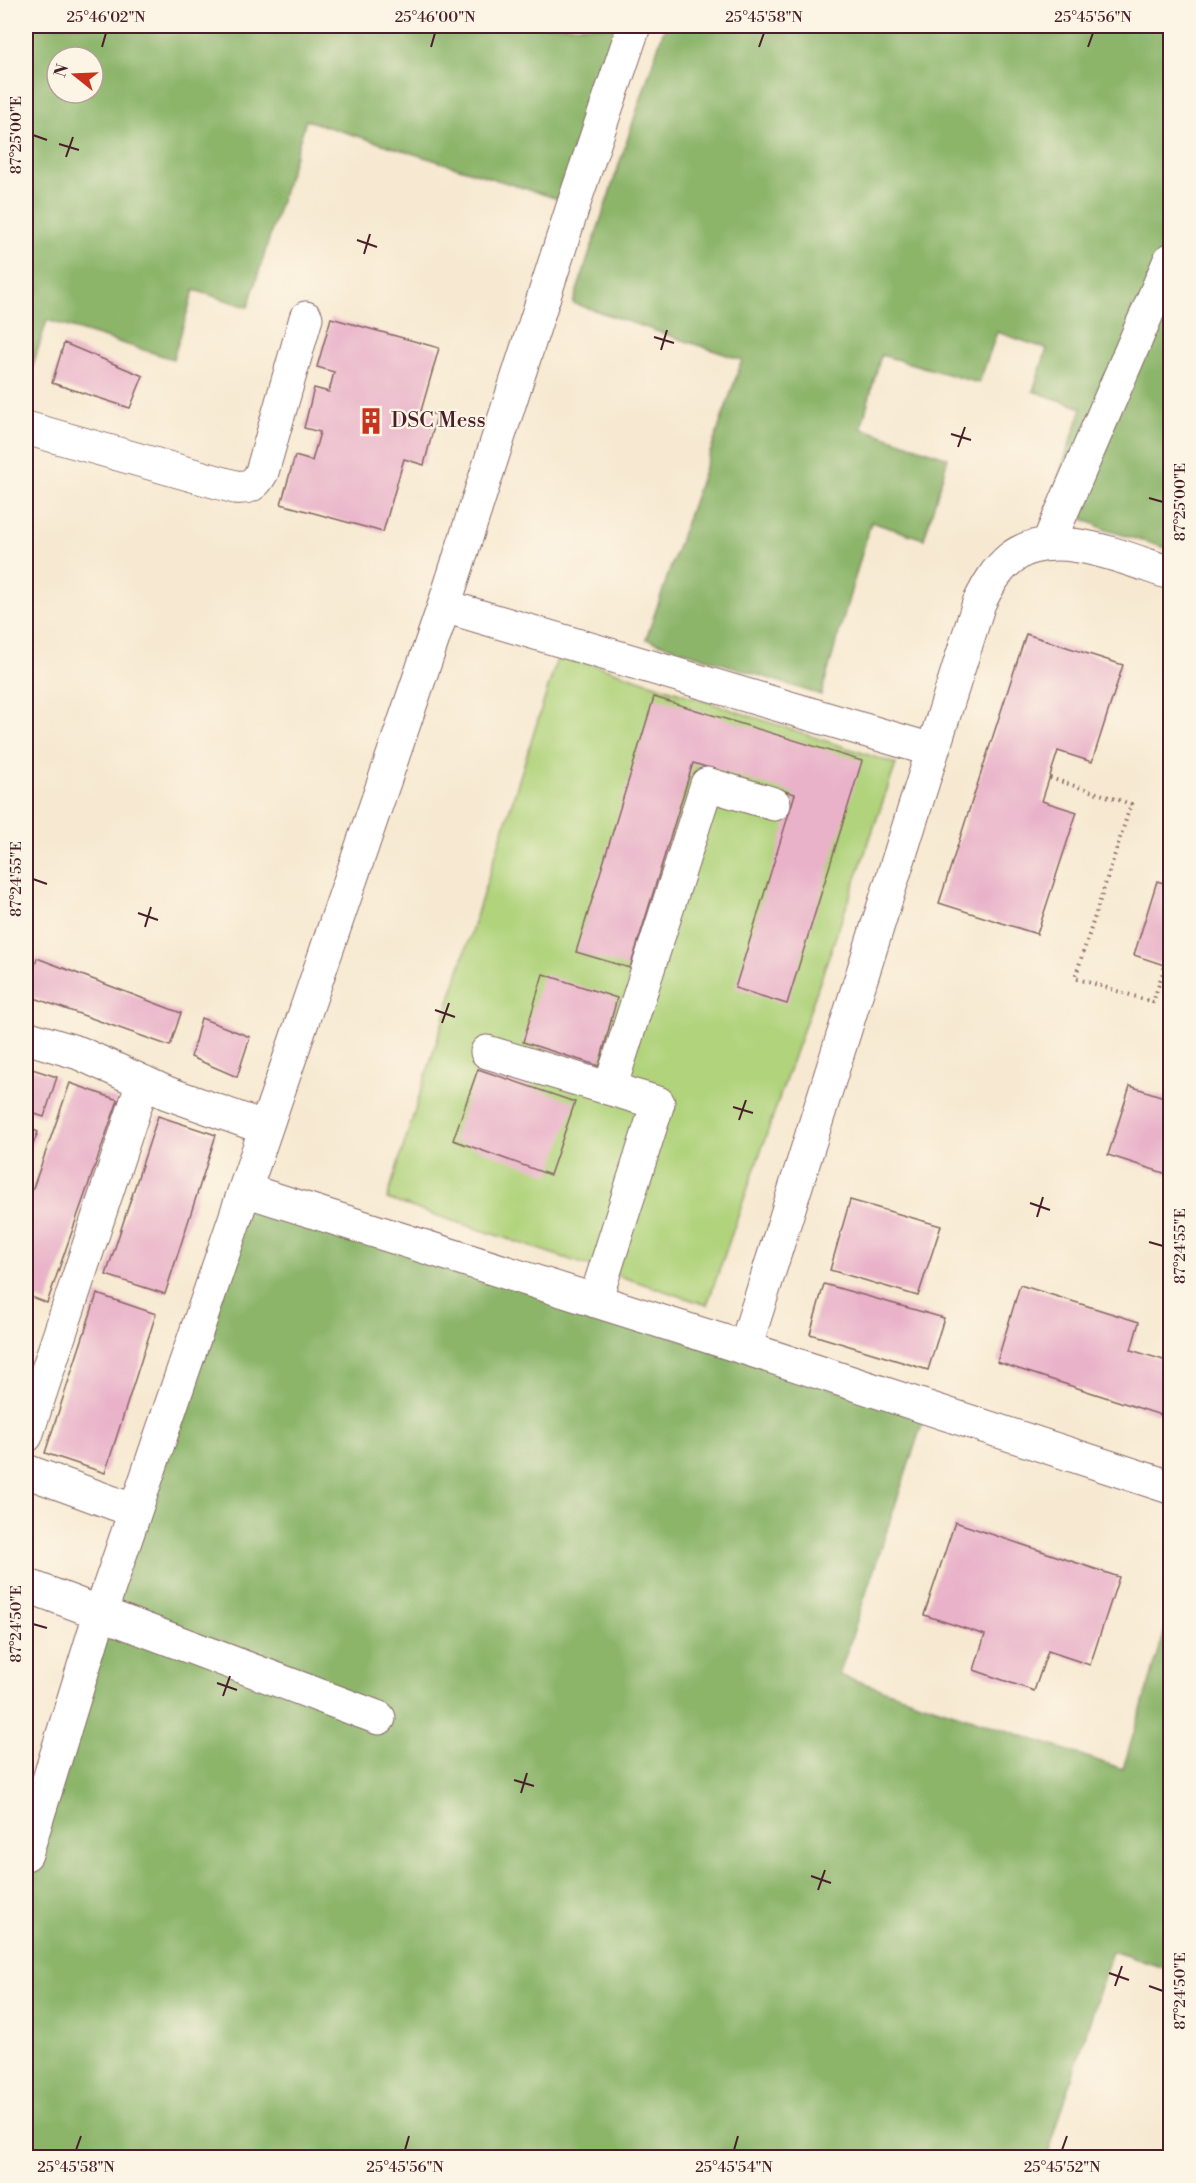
<svg xmlns="http://www.w3.org/2000/svg" width="1196" height="2183" font-family="'Libre Bodoni',serif">
  <rect width="100%" height="100%" fill="#fcf5e5"/>
  <filter id="ink" filterUnits="userSpaceOnUse"><feTurbulence type="fractalNoise" baseFrequency=".0167" numOctaves="2"/><feDisplacementMap in="SourceGraphic" scale="12" xChannelSelector="R" yChannelSelector="G"/><feConvolveMatrix kernelMatrix="1 2 1 2 8 2 1 2 1" color-interpolation-filters="sRGB"/></filter>
  <filter id="wash" filterUnits="userSpaceOnUse"><feTurbulence type="fractalNoise" baseFrequency=".008" numOctaves="4" result="noise"/><feDisplacementMap in="SourceGraphic" scale="24" xChannelSelector="R" yChannelSelector="G"/><feGaussianBlur stdDeviation="1.35" result="paint"/><feColorMatrix in="noise" values="0 0 0 0 0 0 0 0 0 0 0 0 0 0 0 0 0 1.4 0 .05"/><feComposite in="paint" operator="in"/></filter>
  <g filter="url(#wash)">
    <rect width="100%" height="100%" fill="#f7e9d1"/>
    <path fill="#b0d37b" stroke="#7d7953" stroke-width="1.5" d="M 559,653 L 896,764 L 707,1305 L 387,1199 Z"/>
    <path fill="#8cb56b" stroke="#6b6a4b" stroke-width="1.5" fill-rule="evenodd" d="M 26,26 L 623,26 L 568,202 L 306,120 L 248,307 L 194,290 L 173,359 L 47,320 L 26,388 ZM 57,57 L 93,57 L 93,93 L 57,93 Z
      M 665,26 L 1170,26 L 1170,549 L 1106,530 L 1050,502 L 1082,408 L 1033,391 L 1047,349 L 997,332 L 979,383 L 881,355 L 861,428 L 948,458 L 924,539 L 871,522 L 821,695 L 646,639 L 742,360 L 573,303 Z
      M 249,1200 L 924,1418 L 839,1675 L 1123,1769 L 1170,1614 L 1170,1970 L 1112,1951 L 1047,2157 L 26,2158 L 26,1886 L 93,1662 Z"/>
    <g id="blocks">
      <path fill="#e9b2c9" d="M 331,318 L 439,348 L 421,411 L 437,415 L 424,465 L 404,459 L 383,532 L 281,504 L 295,456 L 312,461 L 320,432 L 304,428 L 314,388 L 329,392 L 334,372 L 317,367 Z
        M 64,343 L 143,376 L 130,408 L 52,383 Z
        M 1026,634 L 1123,665 L 1092,762 L 1058,751 L 1042,801 L 1077,812 L 1037,934 L 939,903 Z
        M 654,697 L 862,761 L 787,1004 L 735,988 L 795,794 L 693,763 L 630,968 L 576,952 Z
        M 1157,881 L 1170,885 L 1170,967 L 1134,955 Z
        M 37,958 L 181,1013 L 170,1046 L 26,995 Z
        M 543,974 L 617,998 L 599,1066 L 523,1042 Z
        M 201,1018 L 250,1037 L 237,1077 L 191,1057 Z
        M 26,1067 L 57,1077 L 44,1117 L 26,1111 Z
        M 478,1069 L 575,1102 L 550,1175 L 453,1140 Z
        M 70,1083 L 118,1100 L 47,1303 L 26,1295 L 26,1208 Z
        M 1130,1086 L 1170,1099 L 1170,1175 L 1108,1155 Z
        M 158,1116 L 216,1135 L 165,1294 L 106,1275 Z
        M 26,1127 L 38,1132 L 26,1162 Z
        M 850,1200 L 941,1226 L 918,1296 L 830,1270 Z
        M 824,1284 L 944,1318 L 928,1370 L 810,1334 Z
        M 1020,1285 L 1139,1322 L 1131,1350 L 1170,1362 L 1170,1418 L 997,1362 Z
        M 97,1294 L 156,1314 L 105,1473 L 45,1453 Z
        M 955,1522 L 1119,1577 L 1090,1665 L 1048,1651 L 1034,1691 L 974,1670 L 985,1635 L 924,1615 Z"/>
    </g>
  </g>
  <g filter="url(#ink)">
    <use href="#blocks" fill-opacity="0" stroke="#876665" stroke-width="1.5"/>
    <g fill="none" stroke-linecap="round" stroke-linejoin="round">
      <defs>
        <path id="minor" d="M 26,428 L 235,487 C 250,488 255,485 262,472 L 306,318
          M 1048,544 L 1170,260
          M 444,606 L 932,750
          M 26,1037 L 79,1053 L 167,1093 L 265,1128
          M 487,1052 L 658,1103 L 595,1301
          M 610,1088 L 707,784 L 774,804
          M 245,1190 L 745,1348 L 1170,1487
          M 745,1348 L 979,603 C 987,587 996,570 1011,558 C 1052,525 1126,559 1170,573
          M 26,1436 L 143,1082
          M 26,1471 L 135,1511
          M 26,1585 L 379,1718
          M 26,1854 L 100,1614 L 444,606 L 576,197 L 634,26"/>
      </defs>
      <use href="#minor" stroke="#876665" stroke-width="35"/>
      <path stroke="#876665" stroke-width="4" stroke-dasharray="1.5 4.5" stroke-linecap="butt" d="M 1050,778 L 1131,804 L 1075,978 L 1153,1002 L 1165,966"/>
      <use href="#minor" stroke="#fff" stroke-width="33"/>
    </g>
  </g>
  <path fill="none" stroke="#4a1f2b" stroke-width="2" d="M 102,47 L 106,33M 431,47 L 435,33M 759,47 L 764,33M 1088,47 L 1093,33M 33,135 L 47,140M 59,144 L 79,150M 66,157 L 73,137M 357,240 L 377,247M 364,254 L 370,234M 654,337 L 674,343M 661,350 L 667,330M 951,434 L 971,440M 958,447 L 965,427M 1149,498 L 1163,502M 33,879 L 47,884M 138,913 L 158,920M 145,927 L 151,907M 435,1010 L 455,1017M 442,1023 L 449,1003M 733,1107 L 753,1113M 739,1120 L 746,1100M 1030,1203 L 1050,1210M 1037,1217 L 1043,1197M 1149,1242 L 1163,1246M 33,1624 L 47,1628M 217,1683 L 237,1690M 223,1696 L 230,1676M 514,1780 L 534,1786M 521,1793 L 527,1773M 811,1876 L 831,1883M 818,1890 L 825,1870M 1109,1973 L 1129,1980M 1115,1986 L 1122,1966M 1149,1986 L 1163,1991M 76,2150 L 81,2136M 405,2150 L 409,2136M 734,2150 L 738,2136M 1062,2150 L 1067,2136"/>
  <defs>
    <symbol id="building-bare" viewBox="-9 -9 18 18"><path d="M-4-6H4V6H1V3H-1V6H-4ZM-2.5-4.3h1.7v1.8h-1.7ZM.8-4.3h1.7v1.8H.8ZM-2.5-1h1.7V.8h-1.7ZM.8-1h1.7V.8H.8Z" fill="#c8321e" stroke="#fcf5e5" stroke-width="2.5" paint-order="stroke"/></symbol>
  </defs>
  <g fill-rule="evenodd">
    <use href="#building-bare" x="352" y="402" width="38" height="38"/>
  </g>
  <g text-anchor="middle" dominant-baseline="central" stroke-width="4.5" stroke-linejoin="round" paint-order="stroke">
    <g font-size="21" fill="#4a1f2b" stroke="#fcf5e5" text-anchor="start">
      <text x="391" y="421">DSC Mess</text>
    </g>
  </g>
  <rect width="1196" height="2183" fill="none" stroke="#fcf5e5" stroke-width="66"/>
  <g transform="translate(75 75) rotate(288)"><circle r="28" fill="#fcf5e5" stroke="#b59f9b" stroke-width="1.5"/>
  <path d="M0-4.5L10 22L0 15L-10 22Z" fill="#c8321e"/>
  <text y="-9" font-size="16" font-weight="bold" text-anchor="middle" fill="#4a1f2b">N</text>
  </g>
  <rect x="33" y="33" width="1130" height="2117" fill="none" stroke="#4a1f2b" stroke-width="2"/>
  <g font-size="15" text-anchor="middle" fill="#4a1f2b">
    <text x="106" y="22">25°46'02"N</text>
    <text x="435" y="22">25°46'00"N</text>
    <text x="764" y="22">25°45'58"N</text>
    <text x="1093" y="22">25°45'56"N</text>
    <text transform="translate(16 135) rotate(-90)" y="5">87°25'00"E</text>
    <text transform="translate(1180 502) rotate(-90)" y="5">87°25'00"E</text>
    <text transform="translate(16 879) rotate(-90)" y="5">87°24'55"E</text>
    <text transform="translate(1180 1246) rotate(-90)" y="5">87°24'55"E</text>
    <text transform="translate(16 1624) rotate(-90)" y="5">87°24'50"E</text>
    <text transform="translate(1180 1991) rotate(-90)" y="5">87°24'50"E</text>
    <text x="76" y="2172">25°45'58"N</text>
    <text x="405" y="2172">25°45'56"N</text>
    <text x="734" y="2172">25°45'54"N</text>
    <text x="1062" y="2172">25°45'52"N</text>
  </g>
</svg>
